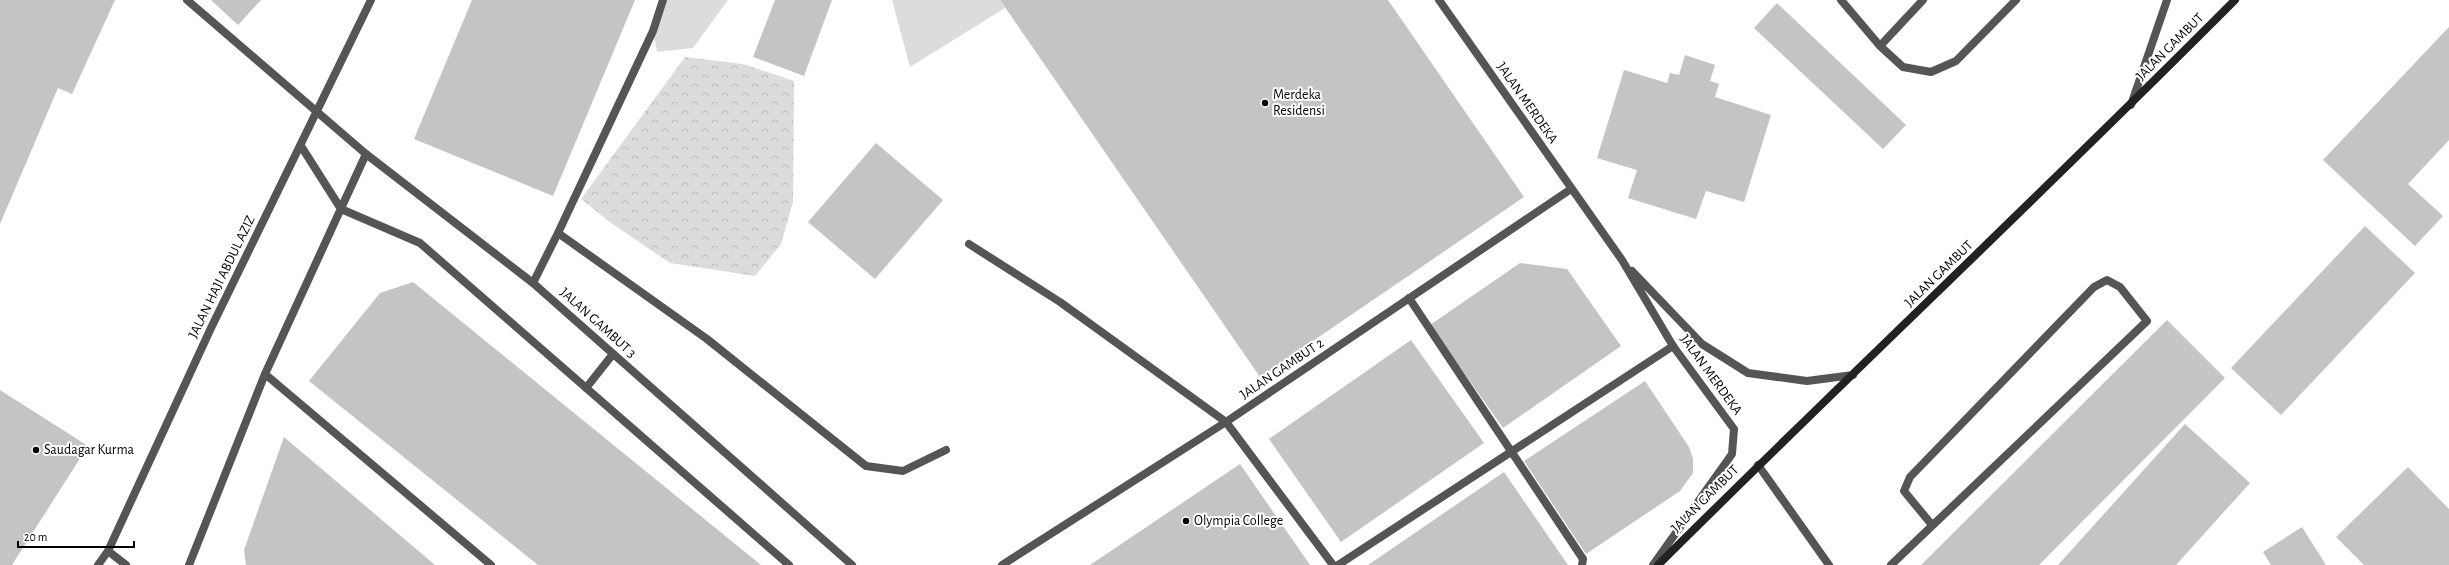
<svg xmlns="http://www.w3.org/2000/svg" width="2449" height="565" font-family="'Alegreya Sans',sans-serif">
  <defs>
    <pattern id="forest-crowns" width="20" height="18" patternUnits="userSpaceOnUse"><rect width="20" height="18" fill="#dcdcdc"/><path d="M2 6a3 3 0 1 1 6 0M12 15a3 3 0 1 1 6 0" fill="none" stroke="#bbb"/></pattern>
  </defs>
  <rect width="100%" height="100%" fill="#fff"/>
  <path fill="#dcdcdc" d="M 663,0 L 728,0 L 693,48 L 657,52 L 653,31 Z
    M 892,0 L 1000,0 L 1005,8 L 910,67 Z"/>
  <path fill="url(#forest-crowns)" d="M 685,57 L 743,64 L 794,81 L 793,202 L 781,244 L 755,276 L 670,263 L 611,223 L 581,199 Z"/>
  <path fill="#c4c4c4" d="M 0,0 L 115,0 L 72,94 L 58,88 L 0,224 Z
    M 211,0 L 261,0 L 238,25 Z
    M 472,0 L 635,0 L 553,196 L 414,139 Z
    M 775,0 L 832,0 L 804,76 L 753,57 Z
    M 1000,0 L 1388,0 L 1524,197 L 1260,377 Z
    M 1777,3 L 1906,125 L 1883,149 L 1754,28 Z
    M 2449,27 L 2449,140 L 2408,184 L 2443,216 L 2415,246 L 2323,160 Z
    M 1685,55 L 1715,65 L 1710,81 L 1719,84 L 1715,97 L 1771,115 L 1744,202 L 1706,191 L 1696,219 L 1628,198 L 1637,170 L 1597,158 L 1624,70 L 1667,83 L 1670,73 L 1679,75 Z
    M 876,143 L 943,200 L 875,279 L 808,222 Z
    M 2365,226 L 2415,273 L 2281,415 L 2231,368 Z
    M 1520,263 L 1567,269 L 1621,346 L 1503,428 L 1430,325 Z
    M 413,282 L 761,565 L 538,565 L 309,381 L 380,293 Z
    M 2167,320 L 2225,378 L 2039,565 L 1921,565 Z
    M 1411,340 L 1484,443 L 1341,542 L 1269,439 Z
    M 1645,381 L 1689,447 L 1693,459 L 1693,473 L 1680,491 L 1586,554 L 1524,461 Z
    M 0,390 L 88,446 L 12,565 L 0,565 Z
    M 2185,424 L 2250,483 L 2176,565 L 2058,565 Z
    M 284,437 L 435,565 L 246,565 L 244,550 Z
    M 1240,464 L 1310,565 L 1090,565 Z
    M 2408,467 L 2449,509 L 2449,565 L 2364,565 L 2336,537 Z
    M 1504,472 L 1568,565 L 1368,565 Z
    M 2302,527 L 2326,565 L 2271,565 L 2263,552 Z"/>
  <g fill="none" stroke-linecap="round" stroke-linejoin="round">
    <path stroke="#555" stroke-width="8" d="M 1841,0 L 1880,46 L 1903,67 L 1931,72 L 1956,61 L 2016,0
      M 1880,46 L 1923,0
      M 301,146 L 341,209 L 420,243 L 789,565
      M 558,233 L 653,31 L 663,0
      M 969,244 L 1060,302 L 1226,422 L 1333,565
      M 533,283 L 558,233 L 707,339 L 866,466 L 903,471 L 946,450
      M 1409,298 L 1583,559 L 1582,565
      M 265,374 L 491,565
      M 586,388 L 613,354
      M 189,565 L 265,374 L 366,154
      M 1338,565 L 1673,346
      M 1891,565 L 2147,321 L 2120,287 L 2107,280 L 2094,287 L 1910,477 L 1904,491 L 1932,525"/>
    <path stroke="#555" stroke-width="8" d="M 187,0 L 366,154 L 533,283 L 852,565
      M 1439,0 L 1622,260 L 1673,346 L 1734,429 L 1732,454 L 1653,565
      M 2131,105 L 2167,0
      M 1632,271 L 1702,344 L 1748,373 L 1807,381 L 1853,375
      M 1758,465 L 1829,565
      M 108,551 L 126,565
      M 98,565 L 108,551 L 211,328 L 371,0
      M 1002,565 L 1226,422 L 1571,189"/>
    <path stroke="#222" stroke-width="8" d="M 1658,565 C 1849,375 2045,191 2235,0"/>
  </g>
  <g fill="#000" stroke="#fff" stroke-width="1.5">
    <circle cx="1265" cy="103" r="4"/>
    <circle cx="36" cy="450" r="4"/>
    <circle cx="1186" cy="521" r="4"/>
  </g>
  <g text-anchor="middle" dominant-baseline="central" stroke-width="4" stroke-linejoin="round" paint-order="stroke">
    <g font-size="14" fill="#000" stroke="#fff">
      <text transform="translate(2170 47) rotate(-45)">JALAN GAMBUT</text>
      <text transform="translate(1527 103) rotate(55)">JALAN MERDEKA</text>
      <text transform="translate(1939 274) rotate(-44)">JALAN GAMBUT</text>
      <text transform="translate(222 277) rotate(-64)">JALAN HAJI ABDUL AZIZ</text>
      <text transform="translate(598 323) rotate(42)">JALAN GAMBUT 3</text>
      <text transform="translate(1282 369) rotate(-34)">JALAN GAMBUT 2</text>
      <text transform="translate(1711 375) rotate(54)">JALAN MERDEKA</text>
      <text transform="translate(1705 499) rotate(-45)">JALAN GAMBUT</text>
    </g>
    <g font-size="14" fill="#000" stroke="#fff" text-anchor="start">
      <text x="1273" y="95">Merdeka<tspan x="1273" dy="16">Residensi</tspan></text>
      <text x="44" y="450">Saudagar Kurma</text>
      <text x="1194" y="521">Olympia College</text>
    </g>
  </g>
  <path d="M18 541v6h116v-6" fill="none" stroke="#000000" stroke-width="2"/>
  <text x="24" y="541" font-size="12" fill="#000000" stroke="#ffffff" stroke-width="3" paint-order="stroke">20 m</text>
</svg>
